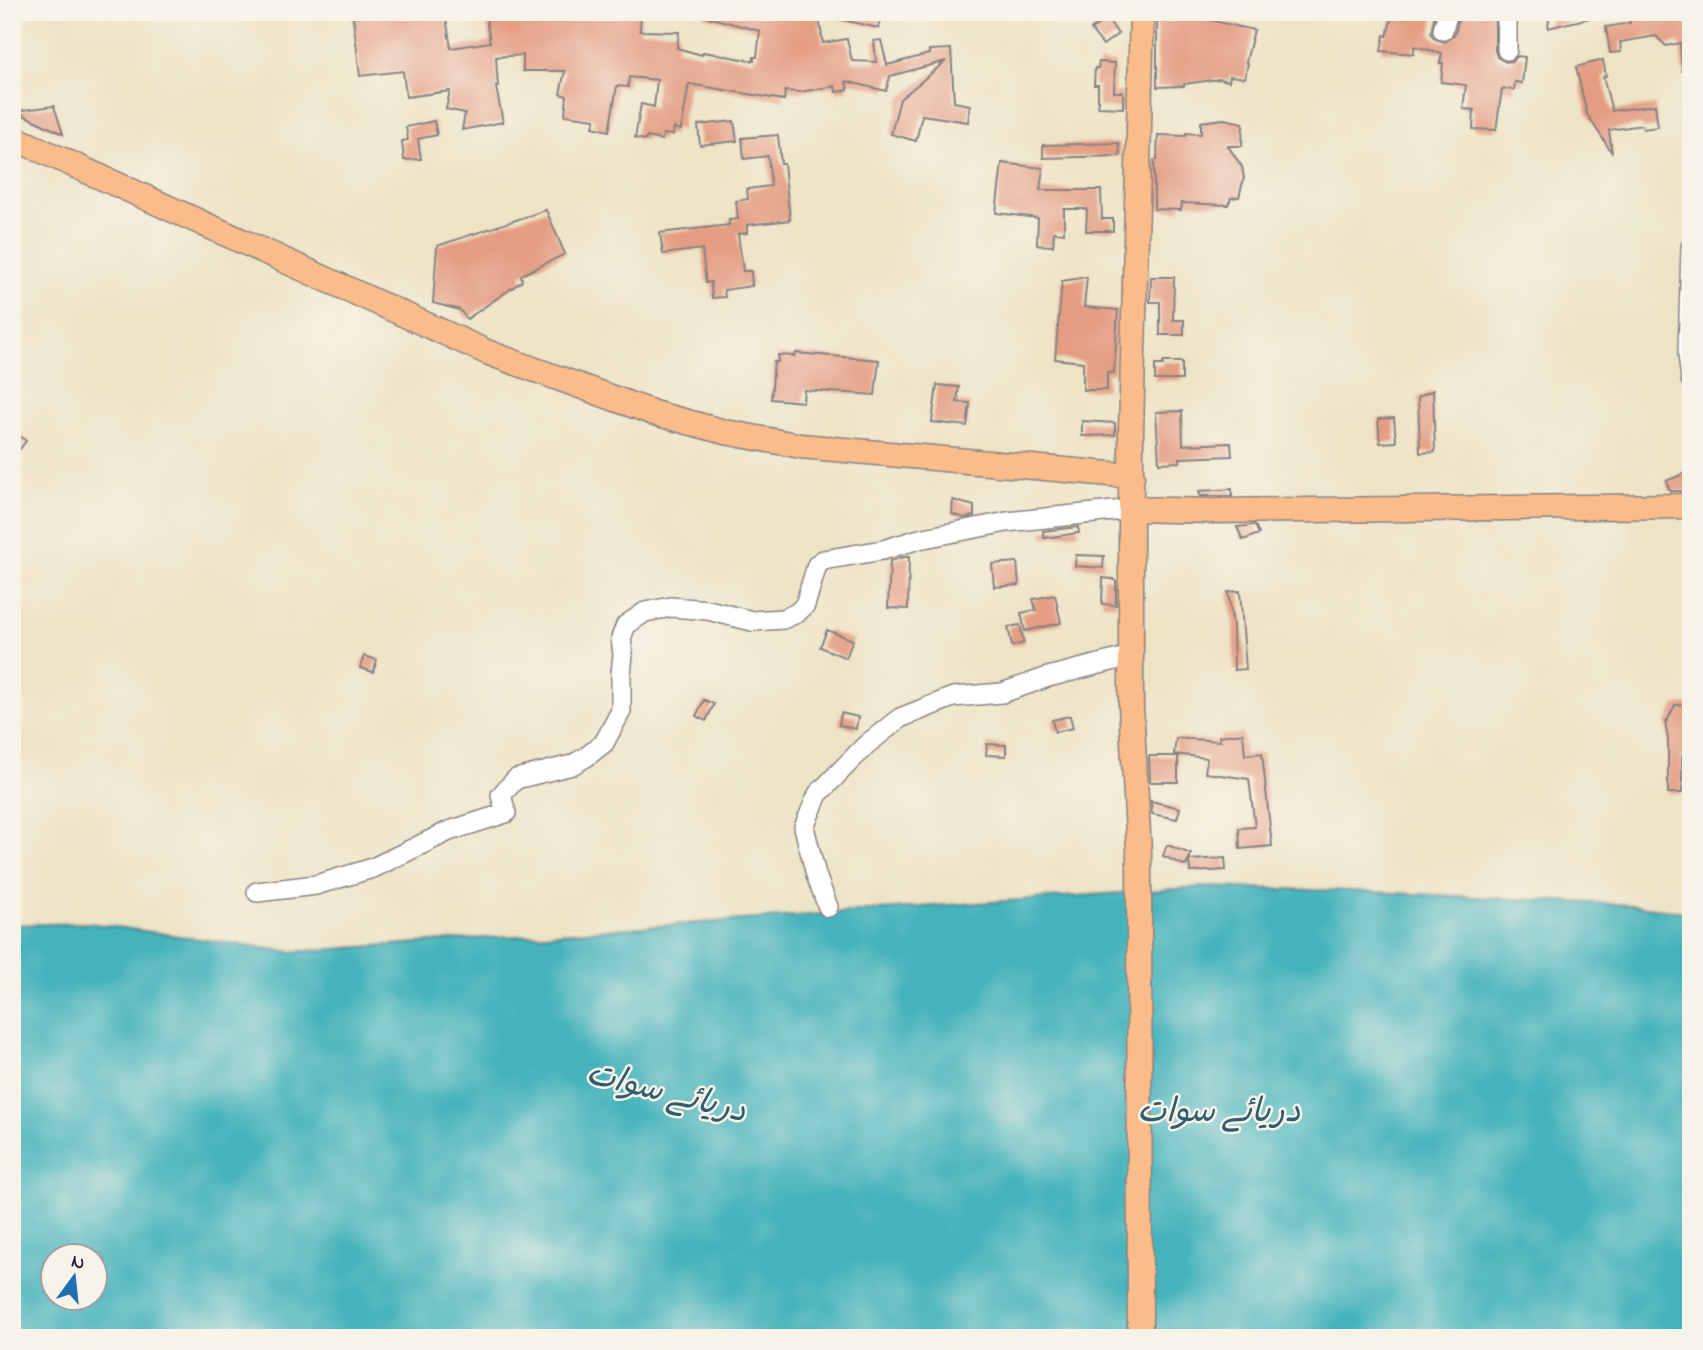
<svg xmlns="http://www.w3.org/2000/svg" width="1703" height="1350" font-family="'Indie Flower','Playpen Sans Arabic',sans-serif">
  <rect width="100%" height="100%" fill="#f7f3e8"/>
  <filter id="ink" filterUnits="userSpaceOnUse"><feTurbulence type="fractalNoise" baseFrequency=".0143" numOctaves="2"/><feDisplacementMap in="SourceGraphic" scale="14" xChannelSelector="R" yChannelSelector="G"/><feConvolveMatrix kernelMatrix="1 2 1 2 8 2 1 2 1" color-interpolation-filters="sRGB"/></filter>
  <filter id="wash" filterUnits="userSpaceOnUse"><feTurbulence type="fractalNoise" baseFrequency=".00686" numOctaves="4" result="noise"/><feDisplacementMap in="SourceGraphic" scale="28" xChannelSelector="R" yChannelSelector="G"/><feGaussianBlur stdDeviation="1.57" result="paint"/><feColorMatrix in="noise" values="0 0 0 0 0 0 0 0 0 0 0 0 0 0 0 0 0 1.4 0 .05"/><feComposite in="paint" operator="in"/></filter>
  <g filter="url(#wash)">
    <rect width="100%" height="100%" fill="#ede3c5"/>
    <path fill="#44b3bc" stroke="#336a7c" stroke-width="2" fill-rule="evenodd" d="M 1203,887 L 1354,891 L 1632,905 L 1691,913 L 1691,1338 L 12,1338 L 12,925 L 88,923 L 291,952 ZM 52,1256 L 94,1256 L 94,1298 L 52,1298 Z"/>
    <g id="blocks">
      <path fill="#e49d83" d="M 398,12 L 398,18 L 445,12 L 451,48 L 490,42 L 485,12 L 565,12 L 564,17 L 592,19 L 593,12 L 641,12 L 640,31 L 679,32 L 677,48 L 702,55 L 703,52 L 754,61 L 754,57 L 757,57 L 760,31 L 704,16 L 704,12 L 818,12 L 823,43 L 847,39 L 852,61 L 876,62 L 874,41 L 881,40 L 887,65 L 929,54 L 929,50 L 951,49 L 954,102 L 970,105 L 968,122 L 922,115 L 916,141 L 891,134 L 900,99 L 946,61 L 890,76 L 886,91 L 846,81 L 848,90 L 836,92 L 835,86 L 800,92 L 785,91 L 784,100 L 689,84 L 681,130 L 674,128 L 673,135 L 663,134 L 662,140 L 647,137 L 646,140 L 635,138 L 641,104 L 654,107 L 657,80 L 629,77 L 628,87 L 617,86 L 609,131 L 593,127 L 595,119 L 565,115 L 567,96 L 560,94 L 565,71 L 523,71 L 523,55 L 496,57 L 498,87 L 496,87 L 503,122 L 462,130 L 465,113 L 446,109 L 450,91 L 406,97 L 403,71 L 360,76 L 353,17 Z
        M 831,12 L 882,12 L 878,28 L 830,17 Z
        M 1393,12 L 1435,12 L 1431,34 L 1435,39 L 1445,42 L 1455,34 L 1460,12 L 1477,15 L 1477,12 L 1495,12 L 1495,50 L 1497,57 L 1506,62 L 1512,61 L 1518,56 L 1525,57 L 1522,83 L 1515,82 L 1514,90 L 1502,89 L 1496,130 L 1473,129 L 1474,110 L 1463,109 L 1466,85 L 1441,82 L 1443,63 L 1440,63 L 1442,53 L 1414,46 L 1414,54 L 1381,51 L 1384,35 L 1387,36 Z
        M 1550,12 L 1594,12 L 1594,17 L 1548,28 Z
        M 1630,12 L 1685,12 L 1691,24 L 1691,71 L 1682,71 L 1680,43 L 1666,46 L 1656,36 L 1620,42 L 1621,52 L 1610,53 L 1606,27 L 1630,23 Z
        M 1187,14 L 1209,18 L 1209,20 L 1254,30 L 1246,62 L 1248,63 L 1245,78 L 1230,76 L 1229,81 L 1219,79 L 1184,84 L 1184,86 L 1157,87 L 1157,21 L 1186,19 Z
        M 1107,18 L 1118,34 L 1103,45 L 1091,30 Z
        M 1603,60 L 1606,76 L 1603,77 L 1612,111 L 1655,105 L 1658,127 L 1643,129 L 1642,125 L 1609,130 L 1612,153 L 1587,114 L 1576,67 Z
        M 1099,62 L 1115,63 L 1114,92 L 1123,92 L 1123,108 L 1098,107 L 1098,85 L 1094,85 L 1095,68 L 1098,68 Z
        M 54,106 L 63,134 L 15,111 Z
        M 1224,119 L 1243,123 L 1242,146 L 1228,146 L 1242,167 L 1244,178 L 1239,197 L 1231,198 L 1228,205 L 1182,203 L 1181,210 L 1154,209 L 1154,160 L 1157,160 L 1158,135 L 1186,136 L 1186,133 L 1201,134 L 1201,122 Z
        M 434,121 L 437,135 L 418,139 L 421,159 L 404,160 L 402,141 L 408,140 L 406,127 Z
        M 734,121 L 737,141 L 700,145 L 698,125 Z
        M 778,135 L 781,164 L 784,164 L 790,220 L 747,225 L 747,233 L 738,234 L 743,271 L 751,271 L 752,286 L 724,290 L 725,297 L 712,298 L 711,282 L 706,283 L 702,249 L 663,254 L 660,233 L 729,225 L 729,220 L 738,219 L 736,201 L 748,199 L 747,189 L 771,186 L 768,156 L 744,159 L 742,138 Z
        M 1119,143 L 1120,156 L 1043,158 L 1043,145 Z
        M 1002,163 L 1043,168 L 1040,190 L 1101,190 L 1102,219 L 1113,219 L 1113,231 L 1086,231 L 1087,209 L 1064,209 L 1064,233 L 1054,232 L 1053,246 L 1037,245 L 1038,218 L 996,213 Z
        M 546,210 L 565,254 L 521,275 L 522,281 L 467,319 L 460,310 L 433,303 L 437,246 Z
        M 1087,277 L 1084,307 L 1118,310 L 1114,373 L 1107,372 L 1107,390 L 1083,390 L 1083,362 L 1055,359 L 1062,281 Z
        M 1151,277 L 1174,277 L 1173,320 L 1184,320 L 1184,335 L 1160,335 L 1160,302 L 1150,302 Z
        M 796,353 L 879,360 L 875,395 L 804,390 L 803,402 L 771,399 L 774,362 L 778,362 L 778,355 L 795,356 Z
        M 1163,362 L 1182,362 L 1182,380 L 1155,380 L 1155,365 L 1163,365 Z
        M 937,385 L 959,387 L 957,402 L 970,403 L 967,426 L 932,422 Z
        M 1433,390 L 1435,452 L 1420,453 L 1418,397 Z
        M 1182,411 L 1183,445 L 1231,443 L 1232,456 L 1180,458 L 1180,462 L 1159,463 L 1156,412 Z
        M 1394,418 L 1396,442 L 1380,443 L 1378,419 Z
        M 1082,421 L 1115,423 L 1115,435 L 1082,436 Z
        M 12,430 L 26,441 L 12,459 Z
        M 1691,471 L 1691,491 L 1670,491 L 1666,481 Z
        M 1232,489 L 1232,496 L 1200,496 L 1199,491 Z
        M 953,500 L 974,506 L 974,516 L 965,518 L 952,514 Z
        M 1255,525 L 1259,534 L 1243,540 L 1237,527 Z
        M 1078,527 L 1079,533 L 1044,538 L 1043,531 Z
        M 1076,555 L 1104,556 L 1103,568 L 1075,566 Z
        M 903,557 L 909,557 L 908,609 L 888,608 L 890,561 Z
        M 1017,562 L 1019,585 L 994,587 L 992,564 Z
        M 1103,578 L 1113,579 L 1116,582 L 1116,605 L 1102,604 Z
        M 1240,591 L 1246,669 L 1234,670 L 1233,626 L 1228,592 Z
        M 1055,595 L 1061,623 L 1025,631 L 1021,613 L 1036,610 L 1033,599 Z
        M 1020,625 L 1024,643 L 1012,646 L 1008,627 Z
        M 827,630 L 853,640 L 846,658 L 820,647 Z
        M 364,656 L 377,660 L 373,672 L 360,668 Z
        M 704,700 L 714,704 L 706,721 L 696,716 Z
        M 1691,704 L 1691,757 L 1682,756 L 1682,793 L 1668,793 L 1668,740 L 1665,721 L 1667,721 L 1675,705 Z
        M 841,713 L 858,717 L 856,729 L 839,725 Z
        M 1070,716 L 1073,728 L 1055,732 L 1052,720 Z
        M 1243,733 L 1245,755 L 1262,753 L 1272,846 L 1240,849 L 1239,828 L 1255,827 L 1249,779 L 1205,773 L 1207,758 L 1174,754 L 1176,738 L 1220,741 L 1219,736 Z
        M 987,744 L 1006,745 L 1006,756 L 986,755 Z
        M 1149,756 L 1178,756 L 1178,782 L 1150,782 Z
        M 1151,801 L 1180,808 L 1177,819 L 1152,814 Z
        M 1167,845 L 1191,854 L 1186,866 L 1163,856 Z
        M 1225,858 L 1226,870 L 1190,872 L 1189,860 Z"/>
    </g>
  </g>
  <g filter="url(#ink)">
    <use href="#blocks" fill-opacity="0" stroke="#888280" stroke-width="2"/>
    <g fill="none" stroke-linecap="round" stroke-linejoin="round">
      <defs>
        <path id="minor" d="M 1443,30 L 1448,12
          M 1507,50 L 1507,12
          M 1691,247 L 1688,354 L 1691,380
          M 257,892 L 316,885 L 373,868 L 449,831 L 506,813 L 501,795 L 516,779 L 572,765 L 586,757 L 604,743 L 621,711 L 621,673 L 623,655 L 621,638 L 626,625 L 645,612 L 671,607 L 708,610 L 752,621 L 783,619 L 797,613 L 805,605 L 817,565 L 823,560 L 883,550 L 919,539 L 1007,522 L 1133,509
          M 828,907 L 816,875 L 804,827 L 818,794 L 866,745 L 900,718 L 953,697 L 1002,693 L 1048,677 L 1131,656"/>
        <path id="major" d="M 12,137 L 489,353 L 654,413 L 725,432 L 801,446 L 1132,476
          M 1133,509 L 1211,511 L 1691,506
          M 1140,1338 L 1139,851 L 1131,706 L 1131,432 L 1142,12"/>
      </defs>
      <use href="#minor" stroke="#888280" stroke-width="22"/>
      <use href="#major" stroke="#888280" stroke-width="27"/>
      <use href="#minor" stroke="#fff" stroke-width="19"/>
      <use href="#major" stroke="#fabc8b" stroke-width="24"/>
    </g>
  </g>
  <g text-anchor="middle" dominant-baseline="central" stroke-width="5" stroke-linejoin="round" paint-order="stroke">
    <g font-size="33" font-style="italic" fill="#305c6f" stroke="#f7f3e8">
      <text transform="translate(666 1094) rotate(14)">دریائے سوات</text>
      <text x="1219" y="1113">دریائے سوات</text>
    </g>
  </g>
  <rect width="1703" height="1350" fill="none" stroke="#f7f3e8" stroke-width="42"/>
  <g transform="translate(74 1277) rotate(15)"><circle r="33" fill="#f7f3e8" stroke="#a29fa3" stroke-width="2"/>
  <path d="M0-5L12 26L0 18L-12 26Z" fill="#1f6fb2"/>
  <text y="-10" font-size="19" font-weight="bold" text-anchor="middle" fill="#22223b">N</text>
  </g>
</svg>
